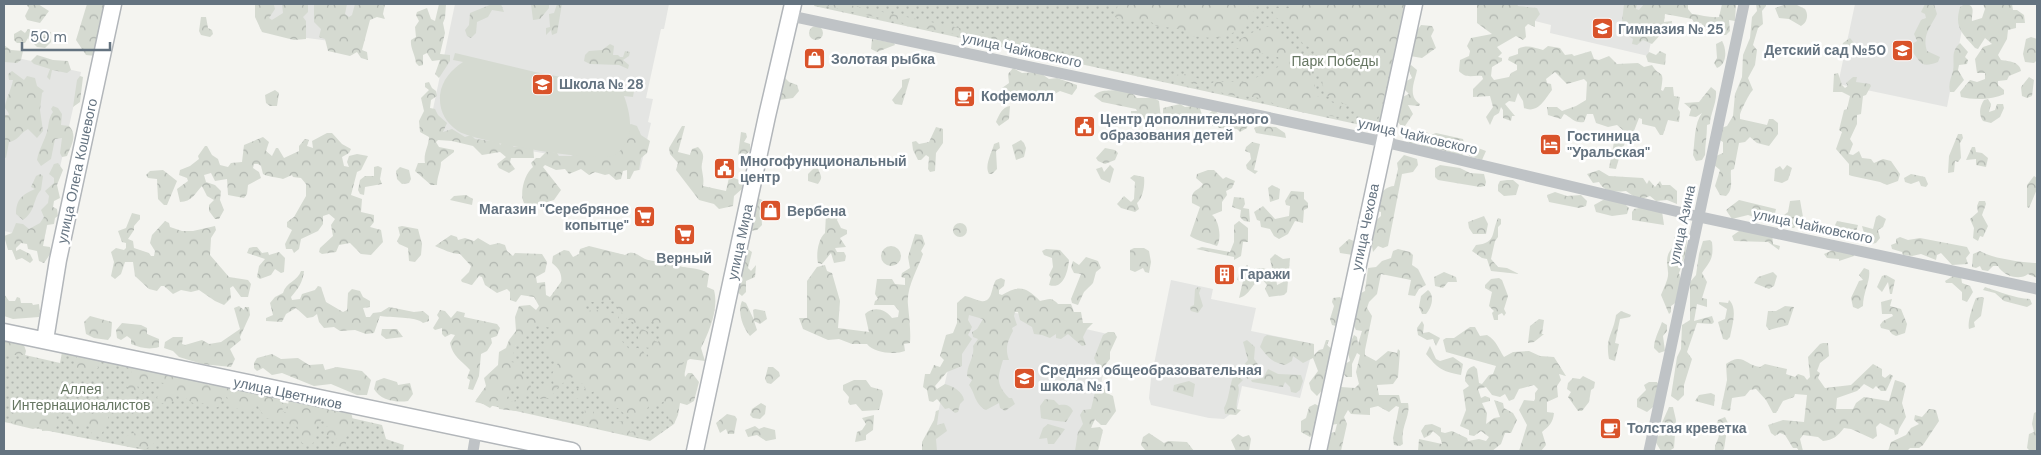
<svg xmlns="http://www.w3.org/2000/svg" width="2041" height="455" font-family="'DM Sans',sans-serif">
  <defs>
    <pattern id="grass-dots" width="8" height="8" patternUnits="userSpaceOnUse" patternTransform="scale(1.25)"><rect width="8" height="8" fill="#d5dad1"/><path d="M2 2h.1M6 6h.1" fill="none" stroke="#b0b5af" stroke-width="1.8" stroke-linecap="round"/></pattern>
    <pattern id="forest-crowns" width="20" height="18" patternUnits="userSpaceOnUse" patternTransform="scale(1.25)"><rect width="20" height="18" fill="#d5dad1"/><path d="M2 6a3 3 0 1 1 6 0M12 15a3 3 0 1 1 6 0" fill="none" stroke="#b0b5af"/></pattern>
  </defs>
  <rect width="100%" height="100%" fill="#f4f4f0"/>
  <path fill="#e4e5e3" d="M 268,4 L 369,4 L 360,45 L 262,32 Z
    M 455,4 L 669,4 L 664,29 L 661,29 L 646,98 L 653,99 L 648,122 L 651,123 L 640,170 L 428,133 Z
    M 1508,4 L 1659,4 L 1648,56 L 1550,33 L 1551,25 L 1535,21 L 1537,10 Z
    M 1855,4 L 1967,4 L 1947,107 L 1838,84 Z
    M 4,55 L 81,72 L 44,240 L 4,231 Z
    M 1171,280 L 1213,289 L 1211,299 L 1256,308 L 1251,331 L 1314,344 L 1300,398 L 1242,386 L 1237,409 L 1224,419 L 1209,418 L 1151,405 L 1149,398 L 1151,379 Z
    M 964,301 L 1112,335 L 1086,451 L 929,451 Z"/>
  <path fill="url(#grass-dots)" d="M 815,4 L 1406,4 L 1379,129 L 814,6 Z
    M 586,247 L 706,272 L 674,424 L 650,441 L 475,402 Z
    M 4,341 L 22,345 L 25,355 L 60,363 L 62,352 L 382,425 L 386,439 L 404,445 L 403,451 L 149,451 L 4,422 Z"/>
  <path fill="url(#forest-crowns)" fill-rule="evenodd" d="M 26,4 L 38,4 L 49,11 L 40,23 L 27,20 L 25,16 L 29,8 Z
    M 87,4 L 108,4 L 103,8 L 104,17 L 96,56 L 86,55 L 76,40 Z
    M 255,4 L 274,5 L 275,9 L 269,18 L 272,20 L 283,13 L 282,4 L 308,4 L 308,12 L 303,17 L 306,21 L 306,39 L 294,40 L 262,32 L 255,17 Z
    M 314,4 L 347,4 L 345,14 L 349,17 L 352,15 L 355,4 L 385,4 L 383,14 L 385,19 L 377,17 L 370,20 L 362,50 L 367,52 L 368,60 L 361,58 L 357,52 L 350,56 L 328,51 L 325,39 L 319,37 L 321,29 L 314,22 Z
    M 439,4 L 446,4 L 445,18 L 443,23 L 445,33 L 440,54 L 450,55 L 450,61 L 439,78 L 435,74 L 440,60 L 432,61 L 427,53 L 423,55 L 423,65 L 419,66 L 416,63 C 415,54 410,48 411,40 L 416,37 L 415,27 L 419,21 L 416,15 L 417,12 L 427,8 L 431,19 L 435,21 Z
    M 492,4 L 501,4 L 504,12 L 492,10 L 488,17 L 477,22 L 476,33 L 471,38 L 467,36 L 465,30 L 469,25 L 470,13 Z
    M 531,4 L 549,4 L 549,8 L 540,19 L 533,20 Z
    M 557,4 L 562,4 L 557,33 L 552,35 L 551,30 L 546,35 L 546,28 L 550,27 L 549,14 L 554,13 Z
    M 830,4 L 844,4 L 1008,38 L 1009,43 L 1000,44 L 834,8 L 827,6 Z
    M 1118,4 L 1246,4 L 1255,13 L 1255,20 L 1235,32 L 1222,37 L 1212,38 L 1191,36 L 1181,29 L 1156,26 L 1148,19 C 1137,22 1126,23 1115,17 Z
    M 1299,4 L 1405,4 L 1381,110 L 1376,121 L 1370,127 L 1360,121 L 1359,111 L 1324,94 L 1319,59 L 1313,49 L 1303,44 L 1293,28 L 1275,17 L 1272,10 C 1281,5 1291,12 1299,4 Z
    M 1477,4 L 1517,4 L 1518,6 L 1537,8 L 1540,14 L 1535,21 L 1535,27 L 1528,24 L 1525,27 L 1526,37 L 1523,40 L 1516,36 L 1497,47 L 1502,53 L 1498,57 L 1502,58 L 1502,61 L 1492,67 L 1491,76 L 1494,80 L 1509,77 L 1511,73 L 1517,70 L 1517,65 L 1508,60 L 1509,57 L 1518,54 L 1518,49 C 1527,44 1534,48 1543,50 L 1548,46 L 1560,48 L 1565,55 L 1572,54 L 1574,56 L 1591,51 L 1594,59 L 1599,60 L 1609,56 L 1617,64 L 1638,63 L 1644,67 L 1652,65 C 1660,79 1665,67 1661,90 L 1663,91 L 1665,87 L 1673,87 L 1674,96 L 1680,97 L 1678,109 L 1680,112 L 1679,122 L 1668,120 L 1663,135 L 1660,135 L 1655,127 L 1642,124 L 1642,119 L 1639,118 L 1632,136 L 1630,136 L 1617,125 L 1608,127 L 1596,123 L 1593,114 L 1587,114 L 1584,122 C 1575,124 1571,117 1564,114 L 1561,119 L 1548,115 L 1547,107 L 1557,107 L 1562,111 L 1576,106 L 1586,100 L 1587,82 L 1584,79 L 1567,84 L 1555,72 L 1546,79 L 1547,83 L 1551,84 L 1552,90 C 1545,99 1538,114 1524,108 L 1523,101 L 1518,93 L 1515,102 L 1509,101 L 1505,104 L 1515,116 L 1512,116 L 1511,121 L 1503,118 L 1503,110 L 1501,107 L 1499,113 L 1494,116 L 1490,125 L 1486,117 L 1493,107 L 1490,96 L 1473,97 L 1473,89 L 1483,79 L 1482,76 C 1472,75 1466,79 1459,71 L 1460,60 L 1469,56 L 1470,51 L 1467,46 L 1471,38 L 1492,34 L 1477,23 Z
    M 1624,4 L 1637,4 L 1636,9 L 1639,10 L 1644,4 L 1688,4 L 1688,9 L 1692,14 C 1702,15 1710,18 1719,17 L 1722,4 L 1736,4 L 1735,21 L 1729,20 L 1730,31 L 1726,35 L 1720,35 L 1717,31 L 1710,34 L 1701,23 L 1695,24 L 1692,19 L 1665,14 L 1664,22 L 1672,21 L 1671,32 L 1662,33 L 1652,44 L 1643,40 L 1637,45 L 1632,44 L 1633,39 L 1621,31 Z
    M 1756,4 L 1766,4 L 1766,6 L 1762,11 L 1763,24 L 1758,28 L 1753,45 L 1757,50 L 1755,65 L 1748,78 L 1753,90 C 1750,92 1741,110 1740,115 L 1740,119 L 1767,125 L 1769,119 L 1773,119 L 1778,123 L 1778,134 L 1769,146 L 1757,143 L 1750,137 L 1745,142 L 1739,143 L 1734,169 L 1731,170 C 1730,179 1734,189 1726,196 L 1720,195 L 1715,186 L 1720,170 L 1714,165 L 1716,156 L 1723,153 L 1723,142 L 1718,139 L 1718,129 L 1727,126 L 1733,116 L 1735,94 L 1742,77 L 1743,55 L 1750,38 L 1752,17 L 1757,11 Z
    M 1786,4 L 1797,5 L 1805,9 C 1809,15 1807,23 1801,26 L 1789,19 L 1779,18 L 1775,8 Z
    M 1925,4 L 1934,4 L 1937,14 C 1930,28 1922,35 1927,51 L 1940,57 L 1938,62 C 1918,70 1921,59 1910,50 L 1912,44 L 1917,41 L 1914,34 L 1921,20 L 1926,18 L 1925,14 L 1921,12 Z
    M 1965,4 C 1977,5 1971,14 1972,21 L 1982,18 L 1985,9 L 1983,4 L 2012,4 L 2013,10 L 2017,10 L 2024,15 L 2025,23 L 2016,23 L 2016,28 L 2008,30 L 2007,39 L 1998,55 L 2001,60 C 2009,61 2020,62 2021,71 L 2009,76 L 2007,80 L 1998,81 L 1998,85 L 2004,90 L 2004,94 C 1993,100 1973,100 1961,97 L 1960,92 L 1970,80 L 1977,82 L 1985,79 L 1985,73 L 1977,73 L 1975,59 L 1983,47 L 1992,44 L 1985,38 L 1978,49 L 1975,48 C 1962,33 1954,28 1960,7 Z
    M 201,17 L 206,17 L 208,28 L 212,30 L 213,34 L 210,37 L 201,35 L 199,31 Z
    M 1421,25 L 1432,26 L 1434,30 L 1431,36 L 1436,48 L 1422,58 L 1410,56 L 1416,32 Z
    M809 33a7 7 0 1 1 14 0a7 7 0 1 1-14 0Z
    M 1272,26 L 1289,42 L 1297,57 L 1311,67 L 1317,96 L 1341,106 L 1345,110 L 1344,117 C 1323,116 1302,113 1282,107 C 1276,106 1270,101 1264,99 C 1244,94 1225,99 1208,85 L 1214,82 L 1247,82 L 1278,67 L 1281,63 L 1278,57 C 1267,54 1234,49 1229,45 L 1261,28 Z
    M 28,29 L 51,32 L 51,42 L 45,48 L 37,47 L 28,38 L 25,43 L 17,43 L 14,40 L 14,34 L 21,30 L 25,33 Z
    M 2031,37 L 2037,39 L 2037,60 L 2034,63 L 2025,62 L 2023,54 L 2026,39 Z
    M 1850,38 L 1855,44 L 1852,56 L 1844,57 L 1841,48 L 1843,43 Z
    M 872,39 L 894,43 L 895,45 L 877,52 L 871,49 Z
    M 1722,41 C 1727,49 1727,65 1717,68 L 1714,63 L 1717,58 L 1716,44 Z
    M 1960,43 L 1968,52 L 1965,57 L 1968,60 L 1967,64 L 1959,65 L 1958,70 L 1964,80 L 1954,92 L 1950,92 C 1948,84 1951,78 1953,71 C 1955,60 1950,52 1960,43 Z
    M 610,44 L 614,46 L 613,55 L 618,55 L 620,57 L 623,57 L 625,51 L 630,52 L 629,56 L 623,60 L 629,65 L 628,69 L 619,65 L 590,64 L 584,61 L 585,55 L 589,51 L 602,50 Z
    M 4,45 L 11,50 L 23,51 L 21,60 L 17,63 L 4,62 Z
    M 1660,51 L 1666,54 L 1665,65 L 1648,62 L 1646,56 L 1649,52 L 1656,55 Z
    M 37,55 L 53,60 L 68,61 L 71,70 L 67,73 L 52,70 L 50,80 L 47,77 L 50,69 L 34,64 L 31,61 Z
    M 1411,65 L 1417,70 C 1415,81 1407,96 1420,104 L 1419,106 L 1408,105 L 1413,114 L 1405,126 L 1402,127 L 1397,121 L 1402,100 L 1400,98 L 1409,94 L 1403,88 L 1403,83 L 1412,78 L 1408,68 Z
    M 1013,68 L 1022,73 L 1039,72 L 1049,79 L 1057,78 L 1077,85 L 1077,88 L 1072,95 L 1060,91 L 1047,98 L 1031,95 L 1025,90 L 1021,93 L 1017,92 L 1007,99 L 1003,97 L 1002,88 L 1009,83 L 1008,74 Z
    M 12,71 L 24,80 L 27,76 L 35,78 L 37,86 L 44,91 L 42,93 L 40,110 L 43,131 L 37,138 L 28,129 C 20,133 18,141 9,142 L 6,158 L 4,157 L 4,115 L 9,115 C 9,112 6,110 5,108 C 4,104 12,87 13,80 L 9,80 L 8,74 Z
    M 1838,73 L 1842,85 L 1845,88 L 1848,86 L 1846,83 L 1853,77 L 1857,77 L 1856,82 L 1870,84 L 1871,86 L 1866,95 L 1863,96 L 1861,114 L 1857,115 L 1857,124 L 1850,139 L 1853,144 L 1849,154 L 1853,155 L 1859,151 L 1862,158 L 1871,159 L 1874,163 L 1883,159 L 1891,161 L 1900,174 L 1898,181 L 1887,185 L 1880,182 L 1852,176 L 1849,175 L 1849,164 L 1836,149 L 1842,132 L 1839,130 L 1844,110 L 1847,109 L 1850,96 L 1842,92 L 1833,92 L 1834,74 Z
    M 1187,74 L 1204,81 L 1196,84 L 1171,79 L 1175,75 Z
    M 80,76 L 83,77 L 80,102 L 73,107 L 77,80 Z
    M 2029,77 L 2034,80 L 2032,96 L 2027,98 L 2022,96 L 2021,87 Z
    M 785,78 L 789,82 L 797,85 L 799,91 L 793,98 L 779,100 L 777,94 Z
    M 910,78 L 902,105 L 895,104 L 892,100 L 902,87 L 902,80 Z
    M 429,82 L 432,88 L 436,91 L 437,96 L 431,100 L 430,108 L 435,109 L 438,115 L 447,123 L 443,132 L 452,129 L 465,137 L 471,135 L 475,139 L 499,142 L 500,145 L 505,140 L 514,147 L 533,145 L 534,158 L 511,158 L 510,162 L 515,169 L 509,173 L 499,168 L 497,164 L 506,157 L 500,152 L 482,155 L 473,146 L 452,141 L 438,140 L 436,142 L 439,147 L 454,150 L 454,152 L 441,162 C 441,170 437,176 437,185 L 431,185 L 415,171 L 418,163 L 425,163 C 423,153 429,146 429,137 L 420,132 L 419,121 L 424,111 L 421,98 L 429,90 L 425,87 L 425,83 Z
    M 1711,87 L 1716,91 C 1717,103 1710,114 1710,124 L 1707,125 C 1707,136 1705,145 1705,155 L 1702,160 L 1696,161 L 1693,155 C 1695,142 1694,123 1702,113 L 1696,117 L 1689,116 L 1691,109 L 1684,103 L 1699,102 Z
    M 1121,89 L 1130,91 L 1137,98 L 1154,98 L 1159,101 L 1161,118 L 1151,121 L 1131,115 L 1131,111 L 1137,111 L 1136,109 L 1102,102 L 1094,96 C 1100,88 1112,92 1121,89 Z
    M 275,90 L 279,93 L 277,106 L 270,106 L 266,103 L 265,95 Z
    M 1988,99 L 1991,104 L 1989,112 L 1995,110 L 1997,104 L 2003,104 L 2004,108 L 2000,117 L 1991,123 L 1983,121 C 1978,114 1980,106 1984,100 Z
    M 1180,104 L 1185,107 L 1199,105 L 1202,115 L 1195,122 L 1186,121 L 1177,116 L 1163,116 L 1163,108 Z
    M 53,106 L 58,108 L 62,114 L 61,125 L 69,126 C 78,135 71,146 67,156 L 62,157 L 60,153 L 62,138 L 55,139 L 51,159 L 41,166 L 37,160 C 39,149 44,142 47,132 C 49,125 48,119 53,112 L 51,109 Z
    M 1010,106 L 1009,119 L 999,126 L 996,122 C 999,115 1002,107 1010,106 Z
    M 1212,111 L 1216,111 L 1220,117 L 1237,115 L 1248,124 L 1247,128 L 1240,132 L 1237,129 L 1219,128 L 1217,125 L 1208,126 L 1204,124 L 1202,120 Z
    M 631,124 L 637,126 L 641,135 L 650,141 L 647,153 L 641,158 L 639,170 L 634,171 L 630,179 L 627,179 L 627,170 L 623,171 L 621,179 L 616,180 L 609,174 L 605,175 L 595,172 L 589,175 L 581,169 L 569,174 L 565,169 L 556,170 L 545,165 L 543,167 L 561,190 L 554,200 C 539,203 541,215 524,203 C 519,193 525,173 533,167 L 531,163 L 536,158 L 540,158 L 547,151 L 557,153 L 559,156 L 571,156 Z
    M 682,126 L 685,126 L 678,152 L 690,155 L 692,149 L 698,147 C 708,157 700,160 702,170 C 703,177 704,179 703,186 L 726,191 L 730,173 L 734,178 L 742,181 L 743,188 L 734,196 L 733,206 L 719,209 L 714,204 L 699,200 L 676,170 L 678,163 L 670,154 L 669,148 Z
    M 1257,126 L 1276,127 L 1285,133 L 1286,138 L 1256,133 L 1254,128 Z
    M 936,127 L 943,129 L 943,143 L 936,153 L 935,171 L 930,172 L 928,169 L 929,157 L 926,155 L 921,160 L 918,160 L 913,150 L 912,142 L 916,141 L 919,144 L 929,142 Z
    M 1425,131 L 1431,135 L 1436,133 L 1463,139 L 1465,147 L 1462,156 L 1439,149 L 1437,151 L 1425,149 L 1420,143 L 1409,144 L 1408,137 L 1417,138 L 1418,133 Z
    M 741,132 L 746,133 L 747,137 L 744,142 L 750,144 L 750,151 L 743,157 L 738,155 Z
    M 327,133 L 332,133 L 342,144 L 351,149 L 349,153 L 342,157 L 344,166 L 349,167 L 347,162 L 349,156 L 357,154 L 368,156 L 361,170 L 357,172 L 351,195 L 362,199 L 361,212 L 374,215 L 374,222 L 370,227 L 381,230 L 383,242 L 371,255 L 361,254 L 350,243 L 339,245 L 336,252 L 322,254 L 319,252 L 320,248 L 333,236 L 331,225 L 335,219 L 329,214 L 323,216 L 323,224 L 318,231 L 301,239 L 299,249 L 294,253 L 292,249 L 286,249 L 285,244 L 292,230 L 287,227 L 287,222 L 294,217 L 306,196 L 306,184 L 301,178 L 293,177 L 292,175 L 283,179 C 276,177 268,177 263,174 L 261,166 L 258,164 L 254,164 L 253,168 L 259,172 L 261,178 L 248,185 L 247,194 L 244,198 L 228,195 L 227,179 L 215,181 L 211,173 L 204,175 L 206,182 L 215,185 L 221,191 L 220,200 L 224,210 L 219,219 L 215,219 L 209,211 L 209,205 L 214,200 L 207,196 L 202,186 C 195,193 192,202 180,202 L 177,189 L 188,181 L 187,178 L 179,175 L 180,170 L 190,166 L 199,159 L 198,156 L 205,146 L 207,146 L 212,155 L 218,159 L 220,165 L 228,167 L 231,163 L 242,162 L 244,145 L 263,137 L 269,142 L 266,151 L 272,156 L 276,148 L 278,148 L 284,158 L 299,151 L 299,146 L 305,139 L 309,140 L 307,146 L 313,148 L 312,141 Z
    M 1958,134 L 1962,134 L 1963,138 L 1960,143 L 1961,158 L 1958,162 L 1955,161 L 1954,172 L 1948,173 L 1949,156 Z
    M 1021,140 L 1024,143 L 1026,148 L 1024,157 L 1016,160 L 1012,145 Z
    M 1624,140 L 1626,141 C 1621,150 1619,159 1616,169 L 1609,168 L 1614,142 Z
    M 999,142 L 1000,148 L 996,151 L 997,169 L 992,174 L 989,174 C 984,165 992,153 994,144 Z
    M 1252,142 L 1260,144 L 1254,170 L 1258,171 L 1255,174 L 1247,169 L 1246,165 L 1251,159 L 1250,153 L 1245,151 L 1246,147 Z
    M 1972,147 L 1975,147 L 1976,152 L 1982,153 L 1988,158 L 1986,167 L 1976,165 L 1976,159 L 1966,160 Z
    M 1105,148 L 1115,150 L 1118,153 L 1115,160 L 1105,164 L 1098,161 L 1096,158 Z
    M 1478,148 L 1486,151 L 1482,160 L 1469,156 L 1470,149 Z
    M 1404,155 L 1417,159 L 1418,165 L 1413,172 L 1402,174 L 1388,246 L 1383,248 L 1378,246 L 1373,252 L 1371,240 L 1374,222 L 1381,216 L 1381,212 L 1377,211 C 1377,200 1381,187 1394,186 L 1398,169 L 1397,163 Z
    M 58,163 L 63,170 L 57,185 L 60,198 L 54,201 L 53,207 L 57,209 L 58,216 L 55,218 L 54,224 L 47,225 L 43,246 L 50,247 L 51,253 L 44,263 L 39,261 L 37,251 L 28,249 L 27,244 L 21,243 L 16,248 L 16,251 L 20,249 L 30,254 L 33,260 L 30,263 L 22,258 L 16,260 L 12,250 L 8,250 L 4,236 L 12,233 L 16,223 L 23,224 L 29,229 L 40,223 L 44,217 L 41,210 L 48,203 L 49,196 L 45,191 L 54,183 L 54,178 L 49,174 L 54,164 Z
    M 819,163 L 821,166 L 818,168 C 820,176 824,176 818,184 L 808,181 L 808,174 Z
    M 1110,165 L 1114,169 L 1110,183 L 1101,179 L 1096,169 L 1102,167 L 1104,172 Z
    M 1440,165 L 1460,168 L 1470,173 L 1484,174 L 1486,182 L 1485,186 L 1480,187 L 1438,180 L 1435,177 L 1435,168 Z
    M 1787,165 L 1792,168 L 1788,180 L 1782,183 L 1774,181 L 1775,169 L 1780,166 L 1783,170 Z
    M 378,166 L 382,168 L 380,179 L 382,184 L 365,187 L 364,195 L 360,194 L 358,190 L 360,180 L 365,176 L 374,176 L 374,167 Z
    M 400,167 L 409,170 L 411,179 L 409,183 L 402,184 L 397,179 L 396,171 Z
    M 163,170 L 177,181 L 167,205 L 164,205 L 158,199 L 157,179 L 148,178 L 146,175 L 150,171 Z
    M 1208,170 L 1214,170 L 1223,179 L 1226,177 L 1235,181 L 1232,188 L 1226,191 L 1227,195 L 1222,202 L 1222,211 L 1212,215 C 1219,220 1222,238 1217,246 C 1207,242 1199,242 1190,236 L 1200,207 L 1192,203 C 1191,188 1197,193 1203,184 L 1196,178 L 1197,174 Z
    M 1599,170 L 1609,176 L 1643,178 L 1647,184 L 1649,180 L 1655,187 L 1660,181 L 1662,185 L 1670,185 L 1677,191 L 1677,204 L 1667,200 L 1656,201 L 1650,196 L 1639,200 L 1626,191 C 1615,192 1605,193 1599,182 L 1593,183 L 1587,174 Z
    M 40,174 L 43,176 L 41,190 C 33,198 36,211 23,220 L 16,214 C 16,199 23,194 35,189 L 31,187 L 36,176 Z
    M 1911,174 L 1925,177 L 1928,184 L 1926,187 L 1921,186 L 1919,181 L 1911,184 L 1905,182 L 1904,178 Z
    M 1134,175 L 1144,177 C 1145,185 1143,198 1137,203 L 1139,209 L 1135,212 L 1121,208 L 1117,204 L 1124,196 L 1131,202 L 1134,199 L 1135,182 L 1130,178 Z
    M 2034,176 L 2037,178 L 2037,189 L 2029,208 L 2027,207 L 2027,185 Z
    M 1507,180 L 1513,180 L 1519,185 L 1516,195 L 1504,196 L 1498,191 L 1498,185 L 1500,181 Z
    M 1272,185 L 1280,189 L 1279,199 L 1270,202 L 1268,188 Z
    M 1291,191 L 1304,192 L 1304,199 L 1308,203 L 1308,208 L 1304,210 L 1303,223 L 1295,221 L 1288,234 L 1279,239 L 1274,236 L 1270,229 L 1261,227 L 1260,221 L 1257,220 L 1254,212 L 1263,206 L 1275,219 L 1289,216 L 1290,206 L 1286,205 L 1285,201 Z
    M 1555,192 L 1567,196 L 1581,195 L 1587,201 L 1586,206 L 1579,208 L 1549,202 L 1547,195 Z
    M 466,195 L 473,199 L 472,205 L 450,200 L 454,196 Z
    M 756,197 L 764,201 L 767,208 L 761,211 L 762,225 L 757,230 L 750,231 L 754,211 L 757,209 L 753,206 Z
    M 1234,197 L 1244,198 L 1245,204 L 1243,208 L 1249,209 L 1250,222 L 1244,221 L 1240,217 L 1241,210 L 1232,207 Z
    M 1603,200 L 1622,201 L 1629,208 L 1627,214 L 1612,216 L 1596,212 L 1594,205 Z
    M 1739,200 L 1776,209 L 1775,213 L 1784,215 L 1788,212 L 1790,201 L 1800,200 L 1803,217 L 1794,228 L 1788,228 L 1783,223 L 1777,225 L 1748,215 L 1732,219 L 1726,210 Z
    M 1979,201 L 1985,201 L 1986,204 L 1982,215 L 1988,226 L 1983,237 L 1980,236 L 1978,241 L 1973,238 L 1974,228 L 1970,219 L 1978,212 L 1977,206 Z
    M 1644,207 L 1662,211 L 1664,225 L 1632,220 L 1632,212 L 1634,209 Z
    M 830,211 L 839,216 L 837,220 L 841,228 L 847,230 L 847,234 L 840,238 L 846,247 L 835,248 L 837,252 L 844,252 L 846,256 L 845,261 L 834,263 L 831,253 L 822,264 L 818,263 C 816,255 818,239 825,233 L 826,214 Z
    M 132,213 L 140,215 L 140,219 L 134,226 L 134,230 L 128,239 L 133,241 L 134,248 L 149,253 L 151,256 L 154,256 L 155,251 L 150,243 L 152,235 L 165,221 L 169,223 L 170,227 L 182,231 L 193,231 L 215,226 L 216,230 L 211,238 L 210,255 L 229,277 L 248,280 L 251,284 L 248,297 L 241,297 L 233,286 L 230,288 L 231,298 L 224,305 L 215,301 L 199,290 L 191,292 L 181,290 L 173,294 L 164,286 L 161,286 L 157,291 L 149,289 L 135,276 L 133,262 L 125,262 L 121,274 L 115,279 L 111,276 L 114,262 L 111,252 L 116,248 L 124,250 L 126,248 L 126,243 L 122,242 L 118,231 L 126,228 Z
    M 1879,215 L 1886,219 L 1883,227 L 1878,230 L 1880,238 L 1876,243 L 1867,245 L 1859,237 L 1864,233 L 1862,226 L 1873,229 L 1876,217 Z
    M 1484,216 L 1488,224 L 1486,234 L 1473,234 L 1469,228 L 1468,222 Z
    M 1498,218 L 1501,219 L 1501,224 L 1498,227 L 1498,237 L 1495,241 L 1491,259 L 1498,267 L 1507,268 L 1519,274 L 1491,271 L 1487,259 L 1482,258 L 1472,251 L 1476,245 C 1497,243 1491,233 1498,218 Z
    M 1239,221 L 1248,228 L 1248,242 L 1243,242 L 1241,256 L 1234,260 L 1234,257 L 1196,249 L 1202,247 L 1230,252 L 1234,242 L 1234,225 Z
    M 1837,221 L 1858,225 L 1856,232 L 1854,234 L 1847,229 L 1848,236 L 1846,239 L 1835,237 L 1832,231 Z
    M953 230a7 7 0 1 1 14 0a7 7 0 1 1-14 0Z
    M 402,226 L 418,229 L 422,244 L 421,255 L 415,262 L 409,261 L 408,248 L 399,244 L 397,241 L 400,235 L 398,227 Z
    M 1739,231 L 1772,232 L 1773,244 L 1780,246 L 1779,250 L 1768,242 L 1734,241 L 1732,236 Z
    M 915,234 L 922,235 L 925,244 L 921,251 L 923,254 C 918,269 906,287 908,305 C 909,316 911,332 910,343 L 904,344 L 905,351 C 895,355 874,353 867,344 L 852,344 L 839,339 L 828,340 L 803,329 L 799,318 L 807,318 L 807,281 L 817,267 L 825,265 L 827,271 L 832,273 L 840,301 L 838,328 L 869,332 L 865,314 C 874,306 885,309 892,318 L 898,317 L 899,311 L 894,305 L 874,305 L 875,301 L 878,299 L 875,294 L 877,279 L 892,279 L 895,284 L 905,285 L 905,278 L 901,277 L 902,273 L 910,268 L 908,257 Z
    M 451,235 L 457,237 L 458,240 L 465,238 L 474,241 L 478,238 L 490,245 L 499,243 L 505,245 L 507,251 L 513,256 L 515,253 L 542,254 L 547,262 L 545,272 L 536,277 L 537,283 L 545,282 L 546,295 L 550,297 L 561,288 C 562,276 562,271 552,263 L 553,256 L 564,250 L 569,251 L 573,257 L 579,254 L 580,249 L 589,246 L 625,255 C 636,248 641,260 651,261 C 656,262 661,259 667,259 L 667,261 L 678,263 L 679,266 C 690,269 699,267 709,274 L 707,287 L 714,290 C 719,309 709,332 701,348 L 705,361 L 690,359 L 682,363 L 685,377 L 688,373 L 692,373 L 699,382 L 694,401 L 687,405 L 680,403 L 678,415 L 674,424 L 670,423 L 664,401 L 659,405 L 650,404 L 639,422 L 635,422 L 622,412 L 622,408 C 606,410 607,396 596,390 L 580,399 L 573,398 L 576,389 L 585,389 L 584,385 L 573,377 L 560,385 L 550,398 L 539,399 L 537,395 L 542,385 L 554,386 L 552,374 L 558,363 C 544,349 539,347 558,333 L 557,329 L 535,325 L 521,343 L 516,345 L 511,362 L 520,363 L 523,378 L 529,381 L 531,387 L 523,395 L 520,393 L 519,384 C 512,386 507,395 506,403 L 516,400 L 516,411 L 499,409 L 498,400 L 490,408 L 476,400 L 486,386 L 484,378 L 498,365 L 499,352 L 506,348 L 509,340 L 516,331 L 515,317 L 519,306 L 530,305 L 536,310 L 539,306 L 534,297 L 521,295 L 516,302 L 510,300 L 510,292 L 507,289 L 497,293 L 485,285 L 482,277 L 479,276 L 472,285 L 462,282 L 461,280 L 469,272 L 471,266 L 460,254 C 452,254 442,249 435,246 ZM 608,300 L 615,300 L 618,309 L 627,319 L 639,326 L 650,322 L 660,323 L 661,334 L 658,342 L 655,341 L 653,334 L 640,328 C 637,335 637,342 642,347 L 650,348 L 650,354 L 646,355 L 638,348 L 629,349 L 620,339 L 618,315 L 603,310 L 583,311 L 583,307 L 590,302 L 601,302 Z
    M 1678,235 L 1687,239 L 1686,253 L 1679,273 L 1681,281 L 1678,301 L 1671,306 L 1671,312 L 1669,314 L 1661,295 C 1663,289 1669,279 1668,272 C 1667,261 1665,255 1674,246 L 1674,237 Z
    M 1900,237 L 1908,240 L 1920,238 L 1967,247 L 1970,253 L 1966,258 L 1968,264 L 1952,265 L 1941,253 L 1937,255 L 1936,260 L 1921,254 L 1912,256 L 1903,255 L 1902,252 L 1892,249 L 1891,245 L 1896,243 L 1896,239 Z
    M 1349,239 L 1356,242 L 1353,255 L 1340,253 L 1339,248 Z
    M 1710,240 L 1712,242 C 1714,259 1710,261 1702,273 L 1707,282 L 1702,298 L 1707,299 L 1707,307 L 1697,304 L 1694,321 L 1712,316 L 1714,322 L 1712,324 L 1697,323 L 1687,352 L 1692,359 L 1684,385 L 1684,395 L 1678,401 L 1671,396 L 1677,357 L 1681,349 L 1682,325 L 1690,320 L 1690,282 L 1696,275 L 1699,254 L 1703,241 Z
    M881 256a10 10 0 1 1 20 0a10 10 0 1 1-20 0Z
    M 253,247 L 257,247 L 262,253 L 268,252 L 269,255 L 279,252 L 285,258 L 284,272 L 281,273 L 275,269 L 271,275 L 260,279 L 257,277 L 259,266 L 265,259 L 247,253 L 249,248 Z
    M 746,248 L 752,252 L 748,268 L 751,271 L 756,265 L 755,277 L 746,281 L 746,292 L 742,296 L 735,290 Z
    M 1134,248 L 1144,248 L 1149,251 L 1151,262 L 1149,273 L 1145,272 L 1143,268 L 1135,272 L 1130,270 L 1130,250 Z
    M 1046,249 L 1060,250 L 1069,260 C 1068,272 1063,290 1049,285 L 1051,278 L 1049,275 L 1053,267 L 1052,258 L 1044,255 L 1042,251 Z
    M 1398,249 L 1410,252 L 1413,255 L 1412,265 L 1418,269 L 1426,285 L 1419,289 L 1415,296 L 1408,295 L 1411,280 L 1381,274 L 1377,294 L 1369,302 L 1367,308 L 1372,316 L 1365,350 L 1365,355 L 1376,361 L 1388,351 L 1397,353 L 1398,349 L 1400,351 L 1398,377 L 1393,384 L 1377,385 L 1379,395 L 1399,395 L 1401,403 L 1408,403 C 1411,416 1400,427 1403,444 L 1400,446 L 1394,445 L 1393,438 L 1399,407 L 1396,406 L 1389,412 L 1378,406 L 1370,408 L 1370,415 L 1351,414 L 1348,410 L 1344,417 L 1347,424 L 1341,451 L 1324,451 L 1327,434 L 1335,432 L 1337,424 L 1330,425 L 1341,387 L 1355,388 L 1359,384 L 1356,372 L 1360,355 L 1357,353 L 1352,364 L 1352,377 L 1346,377 L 1343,373 L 1345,364 L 1350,361 L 1347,349 L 1354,335 L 1357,337 L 1358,344 L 1362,331 L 1356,330 L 1354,326 L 1357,295 L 1365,291 L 1368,268 L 1376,267 L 1382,261 L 1391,258 L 1393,251 Z
    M 1833,250 L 1854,250 L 1854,256 L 1839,261 L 1839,259 L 1827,258 L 1824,254 Z
    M 1980,251 C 1990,258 2024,263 2037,263 L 2037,278 L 2028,274 C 2020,281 2003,276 1998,266 L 1993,266 L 1988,271 L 1982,270 L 1980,266 L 1976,268 L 1972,267 L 1973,254 Z
    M 1275,254 L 1283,259 L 1290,258 L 1287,292 L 1284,295 L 1269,297 L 1265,289 L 1267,285 L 1262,279 C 1251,283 1251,295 1239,298 L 1243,281 L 1237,280 L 1239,273 L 1247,265 L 1252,272 L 1254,272 L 1257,268 C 1269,267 1276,273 1277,285 L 1283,282 L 1281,272 L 1272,268 L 1270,259 Z
    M 1086,257 L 1098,261 L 1101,268 L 1096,272 L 1093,283 L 1084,292 L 1078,305 L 1072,303 L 1071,299 L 1081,274 L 1074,273 L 1071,267 L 1073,261 L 1079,265 Z
    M 1864,268 L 1869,270 C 1871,280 1863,292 1863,306 L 1858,309 L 1853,307 L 1851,298 L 1859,281 L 1863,280 L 1859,275 Z
    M 301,271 L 304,271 C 303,282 298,289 291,297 L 292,300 L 300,299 L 302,294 L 315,290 L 318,286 L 321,287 L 326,302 L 343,312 L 347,310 L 348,293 L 352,289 L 360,291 L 363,297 L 370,301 L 370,307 L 363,308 L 366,317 L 370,317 L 373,313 L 381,312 L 389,307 L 414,312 L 423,311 L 429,316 L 429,321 L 423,323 C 416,316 390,318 380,316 L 374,333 L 366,334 L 355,330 L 340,331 L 334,327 L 324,328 L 319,322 L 317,314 L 313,317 L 307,318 L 296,308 L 286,314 L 282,322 L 266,321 L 266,318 L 273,315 L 270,303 L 275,297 L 283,293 C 286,282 298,281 301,271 Z
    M 1444,272 L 1456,277 L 1457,282 L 1448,282 L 1443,288 L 1435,286 L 1434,277 Z
    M 1773,272 L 1777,276 L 1774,286 L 1769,289 L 1754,283 L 1758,277 Z
    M 1886,275 L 1895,280 L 1892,294 L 1890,294 L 1888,282 L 1882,292 L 1877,287 L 1882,276 Z
    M 1953,276 L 1961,276 L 1962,283 L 1970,286 L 1973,292 L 1967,302 L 1962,300 L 1962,292 L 1952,283 L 1946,283 L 1945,281 Z
    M 1001,278 L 1005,280 L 1004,286 L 999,290 L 999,294 L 1002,295 C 1019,284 1027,288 1040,301 C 1049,300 1050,296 1058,304 L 1071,304 L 1074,312 L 1081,312 L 1083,323 L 1093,323 L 1087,329 L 1083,337 L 1086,345 L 1082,346 L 1068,334 L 1061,339 L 1056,338 L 1056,334 L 1050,338 L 1042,335 L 1034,334 L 1032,327 L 1020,320 L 1018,312 L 1015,312 L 1014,316 L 1017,325 L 1012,328 L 1013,331 C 1007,342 1005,349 1009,360 L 1003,360 C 998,377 995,383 1009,398 L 1012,398 L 1015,404 L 1005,411 L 1000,408 L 999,403 L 986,410 C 975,405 975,393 969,385 L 972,380 L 967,376 C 967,364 975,357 973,346 L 978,339 L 973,337 L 972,332 L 977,329 L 983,319 L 969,315 L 968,320 L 972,327 L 968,335 L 972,339 L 962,354 L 962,366 L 947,372 L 935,386 L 937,389 L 945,384 C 953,386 963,392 964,400 L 960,404 L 958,412 L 955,413 L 949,408 L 945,409 L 937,399 L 933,402 L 929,401 L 927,390 L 923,387 L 925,374 L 930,374 L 934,365 L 940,367 L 944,360 L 940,356 L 946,335 L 953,333 L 957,323 L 957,303 L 965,296 C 970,297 976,300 981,301 C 993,303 991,287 996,280 Z
    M 1499,278 L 1502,280 L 1508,296 L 1504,309 L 1506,313 L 1504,316 L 1502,313 L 1498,315 L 1498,320 L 1494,320 L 1492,313 L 1494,311 L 1489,306 L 1492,292 L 1485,288 L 1485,285 L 1491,279 Z
    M 1198,287 L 1201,288 L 1199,293 L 1203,306 L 1198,313 L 1191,311 L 1190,307 L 1194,305 L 1195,289 Z
    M 1985,287 C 2000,292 2014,298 2030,299 L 2032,304 L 2027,307 L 2004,301 L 1995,293 L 1983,290 Z
    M 1428,290 C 1435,295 1432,308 1426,314 L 1422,314 L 1419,307 L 1421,296 Z
    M 4,294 L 9,301 L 15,301 L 17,297 L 20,298 L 21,303 L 32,303 L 33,305 L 39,304 L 40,314 L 39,317 L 13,319 L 4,316 Z
    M 1340,297 L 1343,301 L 1336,326 L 1332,325 L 1330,319 L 1334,306 L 1332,302 L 1333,298 Z
    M 1982,297 L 1984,298 L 1981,316 L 1974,322 L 1975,327 L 1969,329 C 1967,322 1973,305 1976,298 Z
    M 1892,299 L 1890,306 L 1901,309 L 1907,324 L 1905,333 L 1896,336 L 1892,334 L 1889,330 L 1881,328 L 1880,325 L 1883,321 L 1893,316 L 1892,314 L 1882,314 L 1881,302 Z
    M 1729,300 C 1738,308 1732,326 1730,337 L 1727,340 L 1723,339 L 1718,322 L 1725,319 L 1727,309 L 1719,304 L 1719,302 L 1728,303 Z
    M 742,301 L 746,303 L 754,320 L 753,310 L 755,309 L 765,311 L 767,319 L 760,324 L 754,321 L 757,330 L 750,336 C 743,328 737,312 742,301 Z
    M 239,306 L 244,310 L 245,307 L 249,307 L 250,315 L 240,337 L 241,340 L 230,349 L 235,359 L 231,367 L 202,364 L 179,357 L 173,351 L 164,348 L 165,342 L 173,337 L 183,337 L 182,344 L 185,345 L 202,340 L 209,344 L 221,342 L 240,329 L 234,308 Z
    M 1785,306 L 1794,307 L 1788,325 L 1769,330 L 1766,326 L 1768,311 L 1776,311 Z
    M 440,310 L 445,311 L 451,318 L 457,311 L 465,313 L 464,317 L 497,324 L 500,328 L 497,336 L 491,338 L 492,343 L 487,351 L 481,354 L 479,376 L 473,390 L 468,389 L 470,380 L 467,378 L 470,370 C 461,360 453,357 450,343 L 455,335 L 451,334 L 445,337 L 442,334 L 442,328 L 435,330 L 433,328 L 439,318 L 437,315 Z
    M 1621,311 L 1631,315 L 1630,317 L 1620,319 L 1615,343 L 1619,344 L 1615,361 L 1609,359 C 1605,337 1613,335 1616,315 Z
    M 90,316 L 112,322 L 111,336 L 108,340 L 94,338 L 86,334 L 84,322 Z
    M 1539,319 L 1544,320 L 1542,334 L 1544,334 L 1534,342 L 1528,343 L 1530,326 Z
    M 1422,321 L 1424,325 L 1423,333 L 1429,332 L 1440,338 L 1436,346 L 1433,339 L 1427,340 L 1418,335 L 1417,328 Z
    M 1662,322 L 1667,325 L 1667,331 L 1663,336 L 1665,351 L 1659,353 L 1654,348 C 1654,339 1659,331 1662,322 Z
    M 122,323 L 141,325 L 147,328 L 147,334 L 159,339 L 159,347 C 149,350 141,348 131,344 L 131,339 L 127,336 L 121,340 L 117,338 L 116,330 Z
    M 1470,327 L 1475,327 L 1480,336 L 1487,335 C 1497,341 1498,348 1504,357 L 1513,352 L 1529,351 L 1540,356 L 1554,357 L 1566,376 L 1559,374 L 1561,380 L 1557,386 L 1558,397 L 1547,402 L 1547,412 L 1554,413 C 1553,423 1549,426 1542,432 L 1546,445 L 1541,451 L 1519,451 L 1527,425 L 1519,410 L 1524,400 L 1534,401 L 1535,399 L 1535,393 L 1538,389 L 1534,385 L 1519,389 L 1514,399 L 1509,401 L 1505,394 L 1500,397 L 1492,395 L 1486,387 L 1478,389 L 1481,398 L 1485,396 L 1490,398 L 1490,401 L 1482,403 L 1487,413 L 1486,424 L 1494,418 L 1500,417 L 1494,400 L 1503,403 L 1504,408 L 1513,413 L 1517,420 L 1511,433 L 1505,433 L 1501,444 L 1492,451 L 1418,451 L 1419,439 L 1442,444 L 1440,437 L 1433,431 L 1430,435 L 1424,438 L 1421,431 L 1425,425 L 1432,424 L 1441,428 L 1441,432 L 1445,433 L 1452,431 L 1467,438 L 1468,441 L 1479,439 L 1486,441 L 1489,437 L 1481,431 L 1474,436 L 1469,435 L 1469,430 L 1460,426 L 1466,410 L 1463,390 L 1469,386 L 1465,381 C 1466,374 1466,368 1474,366 L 1477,369 L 1479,383 L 1482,384 L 1489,375 L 1493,374 L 1496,366 L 1446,352 L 1443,340 L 1446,338 L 1454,338 Z
    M 382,329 L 397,329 L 403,337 L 386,339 L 381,335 Z
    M 1108,332 L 1114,332 L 1117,337 L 1110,352 L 1110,359 L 1102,369 L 1098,367 L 1094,358 L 1103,335 Z
    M 1267,335 L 1314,344 L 1314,355 L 1319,350 L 1323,349 L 1326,340 L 1329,340 L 1327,345 L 1333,350 L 1328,369 L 1325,372 L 1325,387 L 1317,396 L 1311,390 L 1309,383 L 1318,371 L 1313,358 L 1303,363 L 1293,356 L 1292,361 L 1285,365 C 1271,362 1268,357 1260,347 L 1264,337 Z
    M 1247,340 L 1255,347 L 1254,359 L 1260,367 L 1248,379 L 1245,376 L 1242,367 L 1248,360 L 1243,342 Z
    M 11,341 L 24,345 L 26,351 L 25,355 L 12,355 L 4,350 L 5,342 Z
    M 1823,343 L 1828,343 L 1829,356 L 1820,363 L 1817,371 L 1820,373 L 1818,378 L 1825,388 L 1851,385 L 1873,364 L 1882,369 L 1882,376 L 1885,378 L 1890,374 L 1893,376 L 1886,391 L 1881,391 L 1876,386 L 1873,389 L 1864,384 L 1857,391 L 1837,398 L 1836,409 L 1853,409 L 1856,403 L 1864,397 L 1889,401 L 1895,380 L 1904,383 L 1906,386 L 1902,403 L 1906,417 L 1899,429 L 1898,434 L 1895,435 L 1894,430 L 1880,423 L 1876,427 L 1877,436 L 1873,439 L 1851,429 L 1844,428 C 1838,436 1833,440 1823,441 L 1818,437 L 1803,435 L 1800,439 L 1803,451 L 1799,451 L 1797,448 L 1793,448 L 1785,435 L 1780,433 L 1775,436 L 1771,433 L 1768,425 L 1783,420 L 1804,422 L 1807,395 L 1795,394 L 1794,397 L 1783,401 L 1776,413 L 1773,413 L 1766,400 L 1756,389 L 1750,390 L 1745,396 L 1732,398 L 1730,411 L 1721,409 L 1727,380 L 1726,364 C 1743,352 1745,365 1760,367 L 1765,364 L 1787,369 L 1786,374 L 1795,377 L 1798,374 L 1804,376 L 1807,380 L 1810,377 L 1808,357 L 1820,344 Z
    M 1430,346 L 1436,359 L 1440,361 L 1453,357 L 1463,364 L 1461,375 C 1440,371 1438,368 1426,354 Z
    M 81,352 C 91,355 97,356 98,368 L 95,370 L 76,370 L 74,361 Z
    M 272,354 L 281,359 L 298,358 L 309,365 L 323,364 L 325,370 L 337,367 L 362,371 L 371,380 L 367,395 L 357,395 L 331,384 L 314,386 L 282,373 L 272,375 L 263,368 L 257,371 L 254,368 L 254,363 L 257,358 Z
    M 133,366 L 206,380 L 208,385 L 216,380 L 281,398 L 283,412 L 287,412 L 289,399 L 330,406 L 333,410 C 360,408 353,421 346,438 C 345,441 347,446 346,450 L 337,451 L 335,449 L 340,440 L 324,434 L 324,428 L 328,426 L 328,421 L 322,419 C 316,425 315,433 314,442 L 310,446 L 302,443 L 296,422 L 288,427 L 282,421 L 265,418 L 257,405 L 249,413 L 230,406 L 227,397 L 223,395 L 220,406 L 211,410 L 206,403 C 194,404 191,405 183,394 L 176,394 L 171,404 L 160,403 L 157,398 L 159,392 L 166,386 L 164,383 L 140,381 L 137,384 L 138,389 L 142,390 L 143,393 L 134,397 L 133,405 L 124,406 L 124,397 L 129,394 L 134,394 L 136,391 L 127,387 Z
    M 768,367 L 773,367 L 779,372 L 780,376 L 771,384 L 767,383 L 765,379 Z
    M 1268,369 L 1278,374 L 1301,375 L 1303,381 L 1300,390 L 1296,393 L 1291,392 L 1290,387 L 1285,382 L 1283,387 L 1252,382 L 1251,380 L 1263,378 Z
    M 1236,376 L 1243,380 L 1238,385 C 1241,393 1235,400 1237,409 L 1241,410 L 1236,415 L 1225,414 L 1224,408 C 1229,399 1229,388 1233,377 Z
    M 1583,376 L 1595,382 L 1594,388 L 1591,390 L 1589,402 L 1582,411 L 1578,411 L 1568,397 L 1571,392 L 1567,389 L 1568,383 L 1573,378 L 1580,379 Z
    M 384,378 L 397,382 L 398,385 L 410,383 L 413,394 L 408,401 C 396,403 380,400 374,389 L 376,381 Z
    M 854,380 L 866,380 L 871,387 L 882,390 L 883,394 L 879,410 L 862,411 L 856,404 L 850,405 L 848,402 L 849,397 L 843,390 L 843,385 Z
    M 1189,381 L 1195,384 L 1193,397 L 1173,391 L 1174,385 Z
    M 1657,382 L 1660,387 L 1653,407 L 1647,412 L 1637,407 L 1637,399 L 1646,390 L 1644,385 L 1649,382 Z
    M 1101,384 L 1107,393 L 1113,396 L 1116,411 L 1106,425 L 1101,425 L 1095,419 L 1091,428 L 1100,427 L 1103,430 L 1098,451 L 1075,451 L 1078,432 L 1083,424 L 1080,415 L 1083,410 L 1091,409 L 1096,388 Z
    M 1711,393 L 1715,395 L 1714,406 L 1695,401 L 1699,395 Z
    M 1045,399 L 1054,400 L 1059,405 C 1066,404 1070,405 1073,411 L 1066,422 C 1063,422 1043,419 1041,418 L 1040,406 Z
    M 761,403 L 766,406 L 765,414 L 760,419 L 753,418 L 750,415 L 752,409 Z
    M 1315,404 L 1321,407 L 1321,412 L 1316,418 L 1318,431 L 1310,437 L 1301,432 L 1301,421 L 1306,418 L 1309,407 Z
    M 43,405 L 48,410 L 52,408 L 55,411 L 58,424 L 55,430 L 42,431 L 42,425 L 40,424 L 39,427 L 33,429 L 12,424 L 13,417 L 17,413 L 28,413 L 32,408 Z
    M 74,405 L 83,408 L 91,416 L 99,414 L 101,407 L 110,407 L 107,424 L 100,437 L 92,435 L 89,423 L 78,426 L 70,424 L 68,420 L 72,416 L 70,407 Z
    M 1669,407 L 1673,407 L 1676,420 L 1674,448 L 1669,451 L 1661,451 L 1655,441 L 1656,437 L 1662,435 L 1661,425 Z
    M 589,408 L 593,409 L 593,415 L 600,413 L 603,419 L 609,421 L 610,429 L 615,429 L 618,421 L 629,422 L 630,432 L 639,431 L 640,438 L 586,425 L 584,422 L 585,409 Z
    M 1929,409 L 1936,410 L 1939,421 L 1923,445 L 1919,448 L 1910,448 L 1907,451 L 1888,451 L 1891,442 L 1906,435 L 1911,428 L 1919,424 L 1914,420 L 1915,415 L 1922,417 Z
    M 939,410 L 937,425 L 944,423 L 947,431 L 936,439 L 937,451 L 922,451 L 922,442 L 934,420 L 936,411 Z
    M 2037,412 L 2037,451 L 2030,451 L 2027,448 L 2029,434 L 2034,432 L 2032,424 L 2034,413 Z
    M 727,414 L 735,416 L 737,419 L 734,434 L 728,434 L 726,429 L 720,433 L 716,423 Z
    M 874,415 L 873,430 L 866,435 L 866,440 L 855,442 L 857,432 L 862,430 L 866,424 L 862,418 Z
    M 1725,417 L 1728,423 L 1724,449 L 1722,451 L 1715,451 C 1714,444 1719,440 1719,434 C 1719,428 1716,426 1718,420 Z
    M 1048,424 L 1065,429 L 1054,444 L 1048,444 L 1047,438 L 1039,439 L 1043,428 Z
    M 755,426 L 759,429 L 764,427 L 775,430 L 776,439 L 766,441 L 757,435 L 748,437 L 745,430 Z
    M 133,433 L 142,435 L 144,440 L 153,438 L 156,439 C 150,454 140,446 126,446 L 124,441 L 125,437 Z
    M 1149,433 L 1164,443 L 1168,441 L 1187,442 L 1194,451 L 1146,451 L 1141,445 L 1143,437 Z
    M 1238,434 L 1243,437 L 1249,435 L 1251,439 L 1249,451 L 1236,451 L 1231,440 Z"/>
  <path fill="#d5dad1" d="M 455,53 L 535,72 L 634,91 L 633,97 L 624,96 C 631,115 636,141 615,155 C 601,164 472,141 458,131 C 445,122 439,111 440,95 C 442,80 451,70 463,62 L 453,60 Z"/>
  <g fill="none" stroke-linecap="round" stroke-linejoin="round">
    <defs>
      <path id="secondary" d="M 4,332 L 572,451
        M 45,340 L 58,260 L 113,4
        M 695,451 L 767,116 L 793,4
        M 1318,451 L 1414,4"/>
    </defs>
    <use href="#secondary" stroke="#b2b6ba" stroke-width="19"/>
    <path stroke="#bfc3c6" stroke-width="11" d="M 791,16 L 1384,142 L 1700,217 L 2037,289
      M 473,451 L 476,433
      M 1649,451 L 1744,4"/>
    <use href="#secondary" stroke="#fff" stroke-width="16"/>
  </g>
  <defs>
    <symbol id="school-square" viewBox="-11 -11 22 22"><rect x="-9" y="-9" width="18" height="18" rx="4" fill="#d9532a" stroke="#fff"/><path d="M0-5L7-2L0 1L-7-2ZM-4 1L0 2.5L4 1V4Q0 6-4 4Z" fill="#fff"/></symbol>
    <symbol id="shop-square" viewBox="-11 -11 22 22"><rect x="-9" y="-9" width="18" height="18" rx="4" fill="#d9532a" stroke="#fff"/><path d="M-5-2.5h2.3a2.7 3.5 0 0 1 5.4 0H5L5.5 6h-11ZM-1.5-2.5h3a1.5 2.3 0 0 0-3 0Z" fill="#fff"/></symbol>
    <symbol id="cafe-square" viewBox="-11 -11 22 22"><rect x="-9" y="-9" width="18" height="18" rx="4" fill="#d9532a" stroke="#fff"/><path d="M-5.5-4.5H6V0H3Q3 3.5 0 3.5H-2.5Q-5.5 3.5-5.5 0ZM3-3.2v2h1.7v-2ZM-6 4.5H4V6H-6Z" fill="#fff"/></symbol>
    <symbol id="civic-square" viewBox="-11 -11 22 22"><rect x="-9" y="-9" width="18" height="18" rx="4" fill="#d9532a" stroke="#fff"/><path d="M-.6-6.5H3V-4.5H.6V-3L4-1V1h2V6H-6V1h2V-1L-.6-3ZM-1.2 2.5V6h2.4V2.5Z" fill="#fff"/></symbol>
    <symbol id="hotel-square" viewBox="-11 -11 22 22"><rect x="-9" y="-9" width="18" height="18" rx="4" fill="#d9532a" stroke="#fff"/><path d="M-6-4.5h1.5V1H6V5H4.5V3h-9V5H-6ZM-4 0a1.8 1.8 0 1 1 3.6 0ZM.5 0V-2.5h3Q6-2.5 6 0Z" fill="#fff"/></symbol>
    <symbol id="supermarket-square" viewBox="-11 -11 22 22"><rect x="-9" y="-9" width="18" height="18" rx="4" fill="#d9532a" stroke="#fff"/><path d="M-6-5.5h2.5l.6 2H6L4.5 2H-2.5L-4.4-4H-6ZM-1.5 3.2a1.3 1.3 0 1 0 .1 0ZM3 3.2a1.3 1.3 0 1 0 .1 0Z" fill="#fff"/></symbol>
    <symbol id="building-square" viewBox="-11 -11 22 22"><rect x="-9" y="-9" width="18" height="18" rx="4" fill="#d9532a" stroke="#fff"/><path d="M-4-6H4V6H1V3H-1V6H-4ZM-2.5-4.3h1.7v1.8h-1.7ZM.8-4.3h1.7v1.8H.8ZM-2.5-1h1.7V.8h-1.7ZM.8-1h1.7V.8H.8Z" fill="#fff"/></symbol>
  </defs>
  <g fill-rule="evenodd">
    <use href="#school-square" x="1590" y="16" width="25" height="25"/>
    <use href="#school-square" x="1890" y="38" width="25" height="25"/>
    <use href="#shop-square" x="802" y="46" width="25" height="25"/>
    <use href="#school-square" x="530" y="72" width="25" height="25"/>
    <use href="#cafe-square" x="952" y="84" width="25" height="25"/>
    <use href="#civic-square" x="1072" y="114" width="25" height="25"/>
    <use href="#hotel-square" x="1538" y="132" width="25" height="25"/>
    <use href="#civic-square" x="712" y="156" width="25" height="25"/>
    <use href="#shop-square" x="758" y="198" width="25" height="25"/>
    <use href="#supermarket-square" x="632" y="204" width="25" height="25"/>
    <use href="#supermarket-square" x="672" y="222" width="25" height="25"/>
    <use href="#building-square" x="1212" y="262" width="25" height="25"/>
    <use href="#school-square" x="1012" y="366" width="25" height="25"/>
    <use href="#cafe-square" x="1598" y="416" width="25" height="25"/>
  </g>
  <g text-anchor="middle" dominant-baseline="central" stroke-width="5" stroke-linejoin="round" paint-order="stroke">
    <g font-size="14" font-weight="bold" fill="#647380" stroke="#fff" text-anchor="start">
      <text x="1618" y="29">Гимназия № 25</text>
      <text x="1886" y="50" text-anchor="end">Детский сад №50</text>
      <text x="831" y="59">Золотая рыбка</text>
      <text x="559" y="84">Школа № 28</text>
      <text x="981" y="96">Кофемолл</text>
      <text x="1100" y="119">Центр дополнительного<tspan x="1100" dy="16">образования детей</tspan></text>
      <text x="1567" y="136">Гостиница<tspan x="1567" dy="16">"Уральская"</tspan></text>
      <text x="740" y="161">Многофункциональный<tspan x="740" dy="16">центр</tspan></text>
      <text x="629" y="209" text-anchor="end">Магазин "Серебряное<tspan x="629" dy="16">копытце"</tspan></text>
      <text x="787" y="211">Вербена</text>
      <text x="684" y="258" text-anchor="middle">Верный</text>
      <text x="1240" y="274">Гаражи</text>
      <text x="1040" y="370">Средняя общеобразовательная<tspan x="1040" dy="16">школа № 1</tspan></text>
      <text x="1627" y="428">Толстая креветка</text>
    </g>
    <g font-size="14" fill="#647380" stroke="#fff">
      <text transform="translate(1022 50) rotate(12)">улица Чайковского</text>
      <text transform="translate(1418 136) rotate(13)">улица Чайковского</text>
      <text transform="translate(77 171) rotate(-78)">улица Олега Кошевого</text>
      <text transform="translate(1682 225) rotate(-78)">улица Азина</text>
      <text transform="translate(1813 226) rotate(12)">улица Чайковского</text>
      <text transform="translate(1365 227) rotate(-78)">улица Чехова</text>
      <text transform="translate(740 242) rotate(-78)">улица Мира</text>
      <text transform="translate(288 393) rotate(12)">улица Цветников</text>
    </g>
    <g font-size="14" fill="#677763" stroke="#fff">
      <text x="1335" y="61">Парк Победы</text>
      <text x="81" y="389">Аллея<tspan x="81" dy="16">Интернационалистов</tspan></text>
    </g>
  </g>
  <rect width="2041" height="455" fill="none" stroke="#647380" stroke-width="10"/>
  <path d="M22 42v8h88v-8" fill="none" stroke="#647380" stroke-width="2.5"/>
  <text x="30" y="42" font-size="15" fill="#647380" stroke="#ffffff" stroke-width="4" paint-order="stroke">50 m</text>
</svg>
